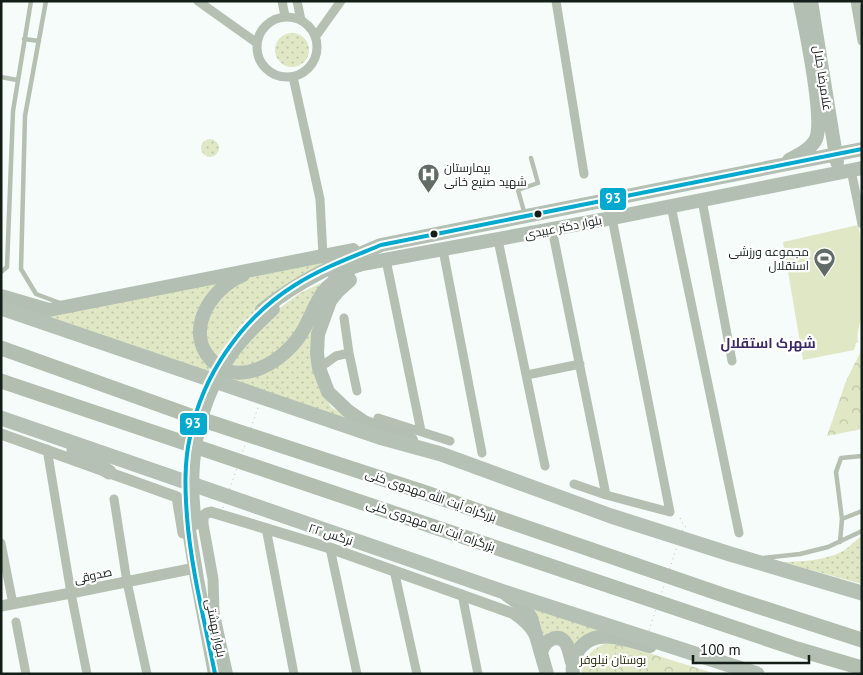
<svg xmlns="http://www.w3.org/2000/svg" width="863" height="675" font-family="'PT Sans',Cairo,sans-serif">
  <defs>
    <pattern id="grass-dots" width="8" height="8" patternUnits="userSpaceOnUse" patternTransform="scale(1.25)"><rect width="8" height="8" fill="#dfe7c5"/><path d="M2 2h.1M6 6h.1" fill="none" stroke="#bec6a9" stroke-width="1.8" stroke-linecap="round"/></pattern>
    <pattern id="park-crowns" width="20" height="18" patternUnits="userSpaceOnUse" patternTransform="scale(1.25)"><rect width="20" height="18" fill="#dfe7c5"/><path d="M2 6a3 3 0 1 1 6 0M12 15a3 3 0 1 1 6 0" fill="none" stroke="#bec6a9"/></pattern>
  </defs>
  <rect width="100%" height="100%" fill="#f6fcf9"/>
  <path fill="url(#grass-dots)" d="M275 50a17 17 0 1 1 34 0a17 17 0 1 1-34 0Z
    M201 148a9 9 0 1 1 18 0a9 9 0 1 1-18 0Z
    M 341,259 L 276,293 L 240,326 L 216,359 L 211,353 L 205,329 L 213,303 L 243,279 Z
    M 360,270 L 345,281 L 320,313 L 325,397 L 332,408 L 372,428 L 223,377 L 263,372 L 338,282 Z
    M 340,274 L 313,307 L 282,350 L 252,366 L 229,366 L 277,310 L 300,293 Z
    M 222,282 L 202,304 L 211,367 L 208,373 L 34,313 Z
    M 862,536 L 862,584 L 782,562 C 799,562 828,560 843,551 C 850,547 855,540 862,536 Z
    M 523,603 L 610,633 L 573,651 L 561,632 L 549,632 L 540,640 Z"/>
  <path fill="url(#park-crowns)" d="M 862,342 L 862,429 L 827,436 L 846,381 L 860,353 Z
    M 606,643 L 617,643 L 716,674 L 581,674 C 583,658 591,649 606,643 Z"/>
  <path fill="#dfe7c5" d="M 858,225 C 863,239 863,294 862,311 C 861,322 856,332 858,342 L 856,343 L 854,350 L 803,360 L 783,242 Z"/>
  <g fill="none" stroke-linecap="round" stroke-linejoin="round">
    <path stroke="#b8c0b8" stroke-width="1" stroke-dasharray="1 4" stroke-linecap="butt" d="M 267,382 L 281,388 L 280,392
      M 862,423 L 858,427 L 862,426
      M 680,518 L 684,526 L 688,528
      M 617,648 L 615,655 L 628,652"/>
    <path stroke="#b5c0b3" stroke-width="4.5" d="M 46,1 L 25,116 L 21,269 L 36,294 L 60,303
      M 24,39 L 39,41
      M 1,77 L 17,80
      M 525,215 L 518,190 L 538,183 L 531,158
      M 1,272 L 7,267 L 13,111 L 31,1
      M 842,519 L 862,511
      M 840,542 L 842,519 L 836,472 L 841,458 L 862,456
      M 763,558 L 800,554 L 828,547 L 862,531"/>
    <path stroke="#b5c0b3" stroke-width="9" d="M 198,1 L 257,43
      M 282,1 L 285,16
      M 297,1 L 301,20
      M 556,1 L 584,174
      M 855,1 L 862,41
      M257 47a30 30 0 1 1 60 0a30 30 0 1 1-60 0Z
      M 316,36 L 341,1
      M 293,77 L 320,199 L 323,256
      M 851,170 L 862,224
      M 702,200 L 732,361
      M 671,206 L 739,533
      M 552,229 L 606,495
      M 498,240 L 545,466
      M 443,250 L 482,453
      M 386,260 L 421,431
      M 344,318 L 349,353 L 357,391
      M 319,368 L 336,356 L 349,353
      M 527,375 L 580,364
      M 378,418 L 450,441
      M 47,449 L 71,593 L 87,674
      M 574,484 L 606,495 L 670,512 L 612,218
      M 114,499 L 127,582 L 147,674
      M 266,528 L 294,674
      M 1,543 L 13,604
      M 330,548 L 357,674
      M 394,570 L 417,674
      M 462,594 L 478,674
      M 16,622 L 26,674"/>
    <path stroke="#b5c0b3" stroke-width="11" d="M 1,434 L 177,497 L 183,533
      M 1,606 L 71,593 L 190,569
      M 214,613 L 213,579 L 203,524 L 203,516 L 207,513 L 211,512 L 330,548 L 512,613 C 521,619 529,625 534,635"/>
    <path stroke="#b3bfb2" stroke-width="14" d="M 811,1 L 837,162
      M 789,160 C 799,155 811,149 816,139 C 825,117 805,28 800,1
      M 334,273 L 362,264 L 612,218 L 862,168
      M 243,275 C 208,289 181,337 217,365 C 243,386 283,360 299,337 C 309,323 314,304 324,291 C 331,283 340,277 348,272
      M 350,280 L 338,291 L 330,301 L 318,334 L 317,353 L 319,368 L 328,392 L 348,411 L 364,422 L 411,440
      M 1,296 L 49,310 L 353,250
      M 262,310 C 301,279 336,264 381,245 L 862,149
      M 187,518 L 197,579 L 215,674
      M 507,595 L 523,606 L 531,618 L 547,674
      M 211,606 L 226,674
      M 541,654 C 542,644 555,631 565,642 C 569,647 570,656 572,662
      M 573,674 C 572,664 573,657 580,648 C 597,627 627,640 650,646"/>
    <path stroke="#b5c1b5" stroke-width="15" d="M 1,308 L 379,437 L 441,454 L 611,516 L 730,554 L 862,593
      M 1,418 L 504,592 L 757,674
      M 74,450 L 109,472"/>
    <path stroke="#b2beb0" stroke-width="15" d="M 1,348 L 191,416 L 429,494 L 723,595 L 862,640
      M 1,381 L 797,649 L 862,668"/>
    <path stroke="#b8c0b8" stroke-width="1" stroke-dasharray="1 4" stroke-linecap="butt" d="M 223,508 L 267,382
      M 641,654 L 684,526"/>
    <path stroke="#b3bfb2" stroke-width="14" d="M 195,523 C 187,466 196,409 227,360 C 239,341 256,325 273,309"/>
    <defs>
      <path id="bus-1" d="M 215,674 C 205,622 191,569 187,517 C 185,490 184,463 190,437 C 202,375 242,318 295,285 C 322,268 352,257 381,245 L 862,149"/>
    </defs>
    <use href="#bus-1" stroke="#fff" stroke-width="8"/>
    <use href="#bus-1" stroke="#00a9ce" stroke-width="4"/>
  </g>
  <defs>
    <symbol id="hospital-pin" viewBox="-11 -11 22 30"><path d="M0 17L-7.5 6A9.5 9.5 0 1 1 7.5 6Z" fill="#626c67" stroke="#fff"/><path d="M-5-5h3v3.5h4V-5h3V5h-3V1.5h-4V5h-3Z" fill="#fff"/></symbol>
    <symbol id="stadium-pin" viewBox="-11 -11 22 30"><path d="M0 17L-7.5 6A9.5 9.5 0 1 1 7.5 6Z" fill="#626c67" stroke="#fff"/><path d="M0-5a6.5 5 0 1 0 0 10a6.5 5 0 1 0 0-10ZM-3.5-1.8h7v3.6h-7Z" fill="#fff"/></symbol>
  </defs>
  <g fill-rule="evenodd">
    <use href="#hospital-pin" x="416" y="162" width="25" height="34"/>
    <use href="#stadium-pin" x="812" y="246" width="25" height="34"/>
  </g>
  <g fill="#131e19" stroke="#fff" stroke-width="2">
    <circle cx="538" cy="214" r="4.5"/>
    <circle cx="434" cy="234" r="4.5"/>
  </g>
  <g text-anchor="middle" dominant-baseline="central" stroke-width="4.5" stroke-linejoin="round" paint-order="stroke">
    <g font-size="12" fill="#131e19" stroke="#fff">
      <text transform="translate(823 78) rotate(81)">غلامرضا جلال</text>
      <text transform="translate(563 227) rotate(-11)">بلوار دکتر عبیدی</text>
      <text transform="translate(431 495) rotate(19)">بزرگراه آیت الله مهدوی کنی</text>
      <text transform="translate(431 525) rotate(19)">بزرگراه آیت اله مهدوی کنی</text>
      <text transform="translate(331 534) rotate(18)">نرگس ۲۲</text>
      <text transform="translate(93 575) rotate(-12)">صدوقی</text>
      <text transform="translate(216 628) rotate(78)">بلوار بهشتی</text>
    </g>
    <g font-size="12" fill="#131e19" stroke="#fff" text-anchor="start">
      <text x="444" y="167">بیمارستان<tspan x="444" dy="14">شهید صنیع خانی</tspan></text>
      <text x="809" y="251" text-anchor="end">مجموعه ورزشی<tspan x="809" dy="14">استقلال</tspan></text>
    </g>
    <g font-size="12" fill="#292c0e" stroke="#fff">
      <text x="613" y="659">بوستان نیلوفر</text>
    </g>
    <g font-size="14" font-weight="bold" fill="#3b2a65" stroke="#fff">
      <text x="768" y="343">شهرک استقلال</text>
    </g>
  </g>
  <g stroke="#fff" stroke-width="2">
    <rect x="599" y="187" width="28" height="24" rx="5" fill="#00a9ce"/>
    <rect x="179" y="412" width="29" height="24" rx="5" fill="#00a9ce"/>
  </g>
  <g font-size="14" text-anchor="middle" font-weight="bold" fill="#fff">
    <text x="613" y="203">93</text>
    <text x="193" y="428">93</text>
  </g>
  <rect width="863" height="675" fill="none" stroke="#131e19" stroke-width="5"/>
  <path d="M693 655v8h116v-8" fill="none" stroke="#131e19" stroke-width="2.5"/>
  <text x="700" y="655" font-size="15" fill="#131e19" stroke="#ffffff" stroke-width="4" paint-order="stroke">100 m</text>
</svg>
